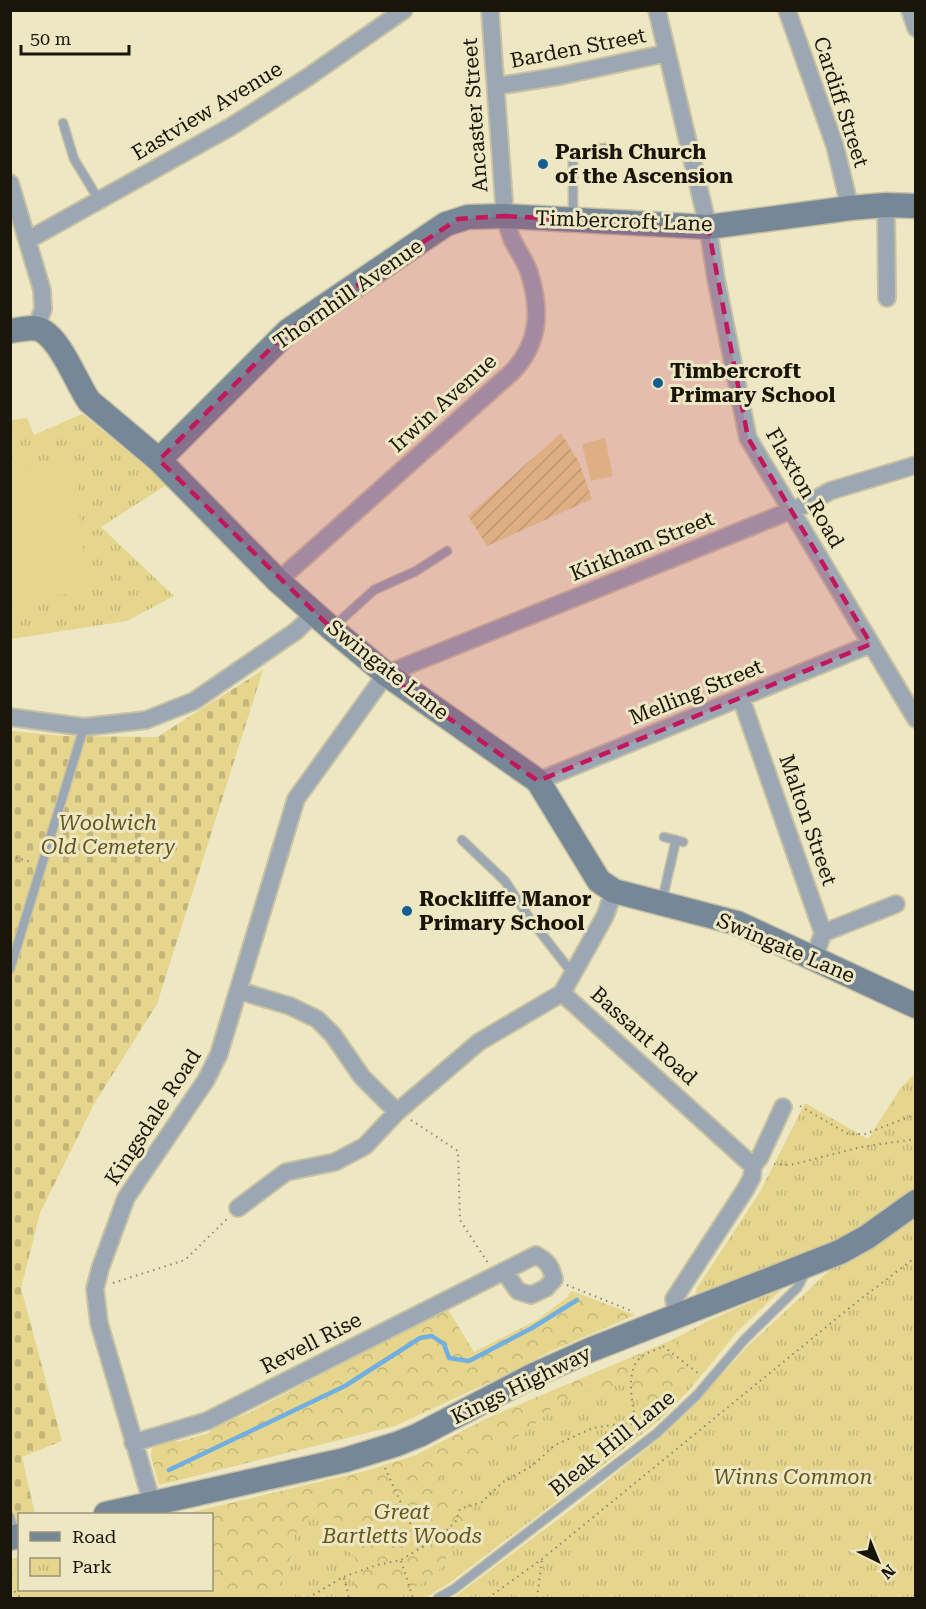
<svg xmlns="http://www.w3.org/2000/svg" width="926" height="1609" font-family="'Roboto Serif',serif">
  <defs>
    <pattern id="forest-crowns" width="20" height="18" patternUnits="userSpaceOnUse" patternTransform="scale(1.5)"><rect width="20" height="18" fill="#e5d58d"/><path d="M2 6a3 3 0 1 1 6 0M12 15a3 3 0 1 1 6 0" fill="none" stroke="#c4b678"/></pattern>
    <pattern id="cemetery-stones" width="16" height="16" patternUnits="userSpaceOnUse" patternTransform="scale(1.5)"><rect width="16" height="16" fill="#e5d58d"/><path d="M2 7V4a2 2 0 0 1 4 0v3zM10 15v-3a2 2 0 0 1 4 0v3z" fill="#c4b678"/></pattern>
    <pattern id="park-tufts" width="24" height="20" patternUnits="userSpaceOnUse" patternTransform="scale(1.5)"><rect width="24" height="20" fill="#e5d58d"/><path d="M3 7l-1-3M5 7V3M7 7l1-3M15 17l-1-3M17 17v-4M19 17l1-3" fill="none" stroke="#c4b678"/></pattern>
    <pattern id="garden-furrows" width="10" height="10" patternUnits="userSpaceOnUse" patternTransform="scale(1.5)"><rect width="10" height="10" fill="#e5d58d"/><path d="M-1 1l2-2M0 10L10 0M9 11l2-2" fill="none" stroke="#c4b678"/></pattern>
  </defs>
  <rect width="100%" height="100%" fill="#eee7c4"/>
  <path fill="url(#forest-crowns)" d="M 572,1291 L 635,1315 L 547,1353 L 514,1371 L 395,1426 L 159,1485 L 151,1457 C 150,1444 161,1442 171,1438 L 178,1442 L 209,1433 L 215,1426 L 249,1413 L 447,1308 L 474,1352 L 537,1320 L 569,1296 L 568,1294 Z
    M 672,1340 L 683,1346 L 691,1354 L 690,1361 L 652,1420 L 642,1416 L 636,1393 L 554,1406 L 537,1423 L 519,1436 L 438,1479 L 467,1495 L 475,1517 L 436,1574 L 398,1598 L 353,1598 L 354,1583 L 359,1567 L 353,1555 L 340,1543 L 340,1522 L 294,1536 L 289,1570 L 270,1598 L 11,1598 L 10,1559 L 19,1557 L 20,1590 L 212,1590 L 212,1514 L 184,1514 L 365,1471 L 416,1455 L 487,1418 Z"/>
  <path fill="url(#cemetery-stones)" d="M 263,670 L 157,1004 L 94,1104 L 40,1213 L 21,1288 L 62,1441 L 22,1457 L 35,1514 L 20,1514 L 19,1522 L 11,1524 L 11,731 L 64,736 L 157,737 Z"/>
  <path fill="url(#park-tufts)" d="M 82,414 L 168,484 L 101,527 L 174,596 L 127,621 L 11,639 L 11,420 L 27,418 L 34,435 Z
    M 913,1075 L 915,1076 L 915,1598 L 453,1598 L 577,1505 L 662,1436 L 691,1408 L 749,1345 L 830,1270 L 816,1250 L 695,1295 L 697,1288 L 760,1192 L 805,1103 L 868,1139 L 900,1089 Z
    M 783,1288 L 738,1331 L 690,1389 L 662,1418 L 569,1492 L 448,1584 L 425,1598 L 398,1598 L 436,1574 L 475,1517 L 467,1495 L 437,1479 L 519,1436 L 537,1423 L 554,1406 L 585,1390 L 624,1384 L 636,1393 L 642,1416 L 652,1420 L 690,1361 L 690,1354 L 672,1340 L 710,1320 Z
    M 329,1513 L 340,1522 L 340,1543 L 353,1555 L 359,1567 L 354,1583 L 353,1598 L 270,1598 L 289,1570 L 294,1536 L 309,1516 Z"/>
  <path fill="url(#garden-furrows)" d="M 561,433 L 579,462 L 592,499 L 487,546 L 468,516 Z"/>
  <path fill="#e5d58d" d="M 605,438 L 613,476 L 591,481 L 582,444 Z
    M 74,464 L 88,592 L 11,600 L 11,471 Z"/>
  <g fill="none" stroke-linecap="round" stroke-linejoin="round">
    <path stroke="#71aee1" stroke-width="4.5" d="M 169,1470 L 345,1386 L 420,1338 L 432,1336 L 444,1344 L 449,1358 L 469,1361 L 532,1328 L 577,1300"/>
    <defs>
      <path id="lane" d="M 63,123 L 74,159 L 99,200
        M 573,219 L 573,153 L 605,148
        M 332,628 L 374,590 L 416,571 L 447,551
        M 664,837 L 683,842
        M 462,840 L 505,881 L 530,919 L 573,974
        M 662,901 L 676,840
        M 10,969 L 84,727
        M 10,1517 L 15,1534
        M 438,1598 L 454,1589 L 657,1433 L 697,1395 L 744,1340 L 797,1288 L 807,1270"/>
      <path id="street" d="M 657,10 L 708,227 L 716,279 L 748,438 L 916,719
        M 787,10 L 835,146 L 850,208
        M 910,10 L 916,28
        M 497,86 L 560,76 L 667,53
        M 10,183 L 42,290 L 43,309 L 36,328
        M 886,205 L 887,298
        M 28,240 L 232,126 L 308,77 L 404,10
        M 278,581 L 512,372 C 540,343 541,310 529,272 C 525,260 517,250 512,239 C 509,232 507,223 505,216 L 490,10
        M 741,698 L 823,933 L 814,958
        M 10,717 L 84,727 L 146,720 L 194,701 L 296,631 L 315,613
        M 538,781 L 871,644
        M 614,891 L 605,916 L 562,993 L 753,1166
        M 823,933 L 896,904
        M 240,991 L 290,1006 L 317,1019 L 333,1035 L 362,1077 L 397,1112
        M 238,1208 L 286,1172 L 335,1162 L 365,1146 L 397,1112 L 479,1042 L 562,993
        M 677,1317 L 674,1299 L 745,1190 L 752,1177 L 753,1166 L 760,1157 L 783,1107
        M 133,1443 L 207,1421 L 536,1255 C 547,1261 551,1266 554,1279 L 546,1288 L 531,1295 L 518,1291 L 504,1271
        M 152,1503 L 99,1323 L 95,1289 L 100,1269 L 126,1198 L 206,1080 L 219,1054 L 296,799 L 386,674 L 807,504 L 830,491 L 916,465"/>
      <path id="secondary" d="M 10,331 C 18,330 26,328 34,328 C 58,330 76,383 89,401 L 159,460 L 278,581 L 332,629 L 386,674 L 538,781 L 599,881 L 614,891 L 737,923 L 916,1006
        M 159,460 L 288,331 L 446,224 L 468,217 L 505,216 L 708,227 L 850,208 L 886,205 L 916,206
        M 106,1514 L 345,1460 L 397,1444 L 419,1435 L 532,1376 L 590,1350 L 840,1252 L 867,1237 L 916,1202
        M 10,1538 L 20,1536"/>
    </defs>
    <use href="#lane" stroke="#c8c1a2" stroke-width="11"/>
    <use href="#street" stroke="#c8c1a2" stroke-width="20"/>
    <use href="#secondary" stroke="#c8c1a2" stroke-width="27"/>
    <path stroke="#8e8970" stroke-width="2" stroke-dasharray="1.5 4.5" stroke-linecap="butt" d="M 10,856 L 31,862
      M 800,1106 L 848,1134 L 865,1134 L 916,1114
      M 411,1120 L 458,1151 L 460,1220 L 488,1263
      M 774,1164 L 791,1165 L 861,1147 L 916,1139
      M 113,1283 L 185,1260 L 228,1218
      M 567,1285 L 634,1312
      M 663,1346 L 699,1374
      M 636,1424 C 633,1404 624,1372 641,1357 C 647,1352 657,1350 664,1346
      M 385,1468 L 421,1547
      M 401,1561 L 413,1598
      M 344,1578 L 349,1598
      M 10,1587 L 21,1598
      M 308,1598 L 343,1577 L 377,1565 L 401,1560 L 443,1534 L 456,1521 L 460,1509 L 482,1502 L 503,1482 L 532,1466 L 555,1445 L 593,1428 L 617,1424 L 636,1424 L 645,1428
      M 488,1598 L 542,1559 L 858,1301 L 916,1257
      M 537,1598 L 542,1559"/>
    <use href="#lane" stroke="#9ba7b2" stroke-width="8"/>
    <use href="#street" stroke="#9ba7b2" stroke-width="16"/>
    <use href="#secondary" stroke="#768898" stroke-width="24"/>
  </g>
  <path fill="#c2185b" fill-opacity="0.2" stroke="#c2185b" stroke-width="4.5" stroke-dasharray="12 8" stroke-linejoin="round" d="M 505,216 L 708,227 L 748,438 L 871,644 L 538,781 L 386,674 L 332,629 L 159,460 L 288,331 L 458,219 Z"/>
  <g fill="#135e91" stroke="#eee7c4" stroke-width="2">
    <circle cx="543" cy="164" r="6"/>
    <circle cx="658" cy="383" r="6"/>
    <circle cx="407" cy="911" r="6"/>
  </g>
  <g text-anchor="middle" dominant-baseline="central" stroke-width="6" stroke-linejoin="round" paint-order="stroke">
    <g font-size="21" fill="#191609" stroke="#eee7c4">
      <text transform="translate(578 48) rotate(-11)">Barden Street</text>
      <text transform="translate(841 102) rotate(72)">Cardiff Street</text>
      <text transform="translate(207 111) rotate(-31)">Eastview Avenue</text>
      <text transform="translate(475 115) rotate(-94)">Ancaster Street</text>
      <text transform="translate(624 221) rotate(2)">Timbercroft Lane</text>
      <text transform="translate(348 294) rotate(-35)">Thornhill Avenue</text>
      <text transform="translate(443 403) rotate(-42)">Irwin Avenue</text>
      <text transform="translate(805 488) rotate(60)">Flaxton Road</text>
      <text transform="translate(642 546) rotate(-22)">Kirkham Street</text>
      <text transform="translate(388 670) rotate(38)">Swingate Lane</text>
      <text transform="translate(696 692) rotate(-22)">Melling Street</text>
      <text transform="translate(808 820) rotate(71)">Malton Street</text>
      <text transform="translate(786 948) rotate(23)">Swingate Lane</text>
      <text transform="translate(644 1036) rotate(42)">Bassant Road</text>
      <text transform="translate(153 1117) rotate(-57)">Kingsdale Road</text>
      <text transform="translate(311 1343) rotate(-27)">Revell Rise</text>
      <text transform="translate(521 1385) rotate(-26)">Kings Highway</text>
      <text transform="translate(612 1443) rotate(-39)">Bleak Hill Lane</text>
    </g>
    <g font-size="21" font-weight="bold" fill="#191609" stroke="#eee7c4" text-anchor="start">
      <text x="555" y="152">Parish Church<tspan x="555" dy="24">of the Ascension</tspan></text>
      <text x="670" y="371">Timbercroft<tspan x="670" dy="24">Primary School</tspan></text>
      <text x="419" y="899">Rockliffe Manor<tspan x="419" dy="24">Primary School</tspan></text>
    </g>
    <g font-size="21" font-style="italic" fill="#62561d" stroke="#eee7c4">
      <text x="108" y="823">Woolwich<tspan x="108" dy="24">Old Cemetery</tspan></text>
      <text x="793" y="1477">Winns Common</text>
      <text x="402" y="1512">Great<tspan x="402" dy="24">Bartletts Woods</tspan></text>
    </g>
  </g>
  <rect width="926" height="1609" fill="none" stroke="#191609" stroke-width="24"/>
  <rect x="18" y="1513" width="195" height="78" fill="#eee7c4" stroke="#999379" stroke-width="1.5"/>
  <rect x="30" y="1532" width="30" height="9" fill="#768898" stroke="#999379" stroke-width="1.5"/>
  <text x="72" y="1543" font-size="18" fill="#191609">Road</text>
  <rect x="30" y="1558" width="30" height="18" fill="url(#park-tufts)" stroke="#999379" stroke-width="1.5"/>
  <text x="72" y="1573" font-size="18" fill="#191609">Park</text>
  <g transform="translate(878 1561) rotate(137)" stroke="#eee7c4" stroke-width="4.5" paint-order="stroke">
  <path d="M0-4.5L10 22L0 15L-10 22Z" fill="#191609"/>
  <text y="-9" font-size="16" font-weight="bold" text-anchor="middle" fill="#191609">N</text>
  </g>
  <path d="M21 45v9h108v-9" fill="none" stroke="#191609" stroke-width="3"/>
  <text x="30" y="45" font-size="18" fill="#191609" stroke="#eee7c4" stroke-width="4.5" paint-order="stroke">50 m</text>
</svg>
